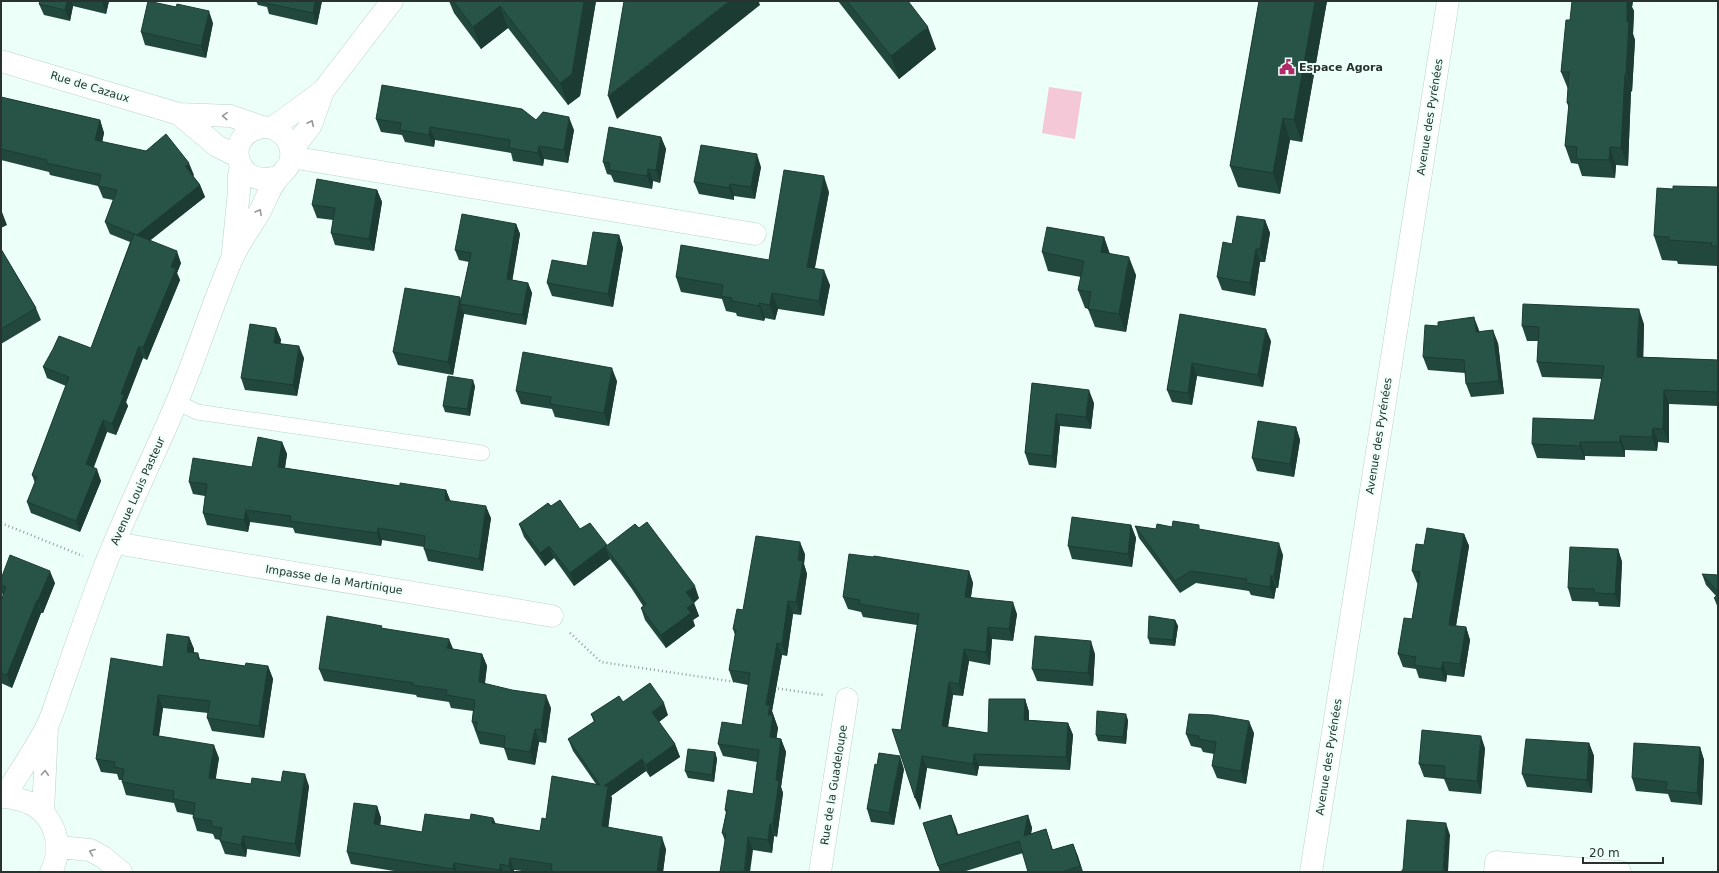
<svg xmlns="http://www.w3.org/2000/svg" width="1719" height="873" font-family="'DejaVu Sans',sans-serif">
  <rect width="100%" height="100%" fill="#edfff9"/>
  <path fill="#f4c8d6" d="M 1049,87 L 1082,92 L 1075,139 L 1042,133 Z"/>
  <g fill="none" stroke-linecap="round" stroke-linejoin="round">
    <defs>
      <path id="service" d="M 177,402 L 197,412 L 482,453"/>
      <path id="minor" d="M 1,61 L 179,114 L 231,116 L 262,127
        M 179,114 L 217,146 L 237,156
        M 272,128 L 323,91 L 392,1
        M 291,151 L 311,125 L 323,91
        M 291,157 L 755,234
        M 233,251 L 239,191 L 239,176 L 241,166
        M 115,543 L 552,616
        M 1,797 C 6,796 11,798 16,799 C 50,804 67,842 51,872
        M 4,797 C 18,774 34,751 46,728 C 54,713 58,695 64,680 C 77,642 90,605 104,568 C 126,512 153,458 176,404 C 196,357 211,308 231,261 C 238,244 250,228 259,213 C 265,202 269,189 277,179 C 282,172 289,169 291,159 C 294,138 273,120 253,130 C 223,144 240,189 277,177
        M 43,812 L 47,728
        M 58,847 L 90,850 L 103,857 L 121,872
        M 820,872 L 847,699
        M 1495,872 L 1496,862 L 1620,872"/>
      <path id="secondary" d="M 1311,872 L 1448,1"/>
    </defs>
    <use href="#service" stroke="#b6d4ca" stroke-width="16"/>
    <use href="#minor" stroke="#b6d4ca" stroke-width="23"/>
    <use href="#secondary" stroke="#b6d4ca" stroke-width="23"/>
    <path stroke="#92a19c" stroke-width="2.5" stroke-dasharray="1 3" stroke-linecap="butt" d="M 1,523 L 83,556
      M 570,633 L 601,662 L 736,682
      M 774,688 L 823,695"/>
    <use href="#service" stroke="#fff" stroke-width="15"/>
    <use href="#minor" stroke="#fff" stroke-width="22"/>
    <use href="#secondary" stroke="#fff" stroke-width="22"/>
  </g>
  <path fill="#22483e" d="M 40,1 L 109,1 L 106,14 L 73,6 L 70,21 L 44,15 L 39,4 Z
    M 256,1 L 322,1 L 317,25 L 269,14 L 267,7 L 258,5 Z
    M 449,1 L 596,1 L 580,96 L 568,105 L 508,28 L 481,49 L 454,13 Z
    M 838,1 L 908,1 L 936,49 L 899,79 Z
    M 1259,1 L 1327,1 L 1302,142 L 1290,140 L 1280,194 L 1238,187 L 1230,166 Z
    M 1633,1 L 1632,7 L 1634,11 L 1633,34 L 1635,40 L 1632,92 L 1631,91 L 1628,166 L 1616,165 L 1615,178 L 1582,176 L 1578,164 L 1571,163 L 1565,146 L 1569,108 L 1567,103 L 1568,89 L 1561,72 L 1570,20 Z
    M 213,23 L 206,58 L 145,45 L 141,32 Z
    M 1,97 L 100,120 L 104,133 L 102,142 L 194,175 L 193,176 L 200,185 L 205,197 L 150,240 L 181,263 L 177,273 L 180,280 L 147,360 L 143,358 L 126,402 L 128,406 L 116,435 L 107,432 L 94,467 L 101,481 L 80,532 L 31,513 L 27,502 L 35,483 L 32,475 L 66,386 L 47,378 L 43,367 L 91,348 L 130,242 L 110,234 L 105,222 L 113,200 L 103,198 L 98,186 L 50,175 L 49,172 L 1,160 Z
    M 376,119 L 536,120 L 574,130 L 568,163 L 544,159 L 543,166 L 513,161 L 511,153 L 435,140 L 434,147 L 405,142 L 402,135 L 381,132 Z
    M 661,137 L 666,149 L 660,183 L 653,181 L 652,189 L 614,182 L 611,175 L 607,174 L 603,162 Z
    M 761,167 L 755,199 L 734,196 L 734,200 L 699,194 L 694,182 Z
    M 1718,187 L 1718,266 L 1678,264 L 1677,261 L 1662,260 L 1654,236 Z
    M 377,190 L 382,202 L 374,251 L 335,245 L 331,233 L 333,220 L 317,218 L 312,205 Z
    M 829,192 L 815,268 L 830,285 L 824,316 L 778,309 L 775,320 L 765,318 L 764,321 L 737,316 L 736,313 L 726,311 L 722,299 L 681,292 L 676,277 L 769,260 Z
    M 1265,220 L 1270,233 L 1265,262 L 1260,262 L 1255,296 L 1222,290 L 1217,277 L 1232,244 Z
    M 516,224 L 520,234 L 512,280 L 528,283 L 532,293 L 526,325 L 464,314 L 453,375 L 398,365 L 393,352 L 461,300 L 469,262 L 459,260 L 455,250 Z
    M 619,235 L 623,248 L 613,307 L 552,296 L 547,283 L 587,266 Z
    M 1104,237 L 1110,254 L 1136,275 L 1126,332 L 1095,327 L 1088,309 L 1085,308 L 1078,290 L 1081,277 L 1048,271 L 1042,252 Z
    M 1,249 L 36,308 L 41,320 L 1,344 Z
    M 1180,314 L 1271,341 L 1263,387 L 1197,376 L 1192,405 L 1172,402 L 1167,390 Z
    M 1644,324 L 1643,357 L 1718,360 L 1718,406 L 1669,404 L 1669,443 L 1658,442 L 1657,451 L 1625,450 L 1625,457 L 1585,456 L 1585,460 L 1537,458 L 1532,444 L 1594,420 L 1602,379 L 1542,377 L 1537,362 L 1538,341 L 1527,341 L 1522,326 Z
    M 276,328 L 281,340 L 280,343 L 304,358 L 297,396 L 245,390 L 241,378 Z
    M 1479,330 L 1479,332 L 1498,343 L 1504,394 L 1471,397 L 1466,384 L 1465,373 L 1428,370 L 1423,357 Z
    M 617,381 L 609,426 L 555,417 L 552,409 L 521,404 L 516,391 Z
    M 1032,383 L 1094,403 L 1091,429 L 1060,426 L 1056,468 L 1029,465 L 1025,453 Z
    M 475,386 L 470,416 L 445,412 L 443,406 Z
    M 1296,427 L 1300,440 L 1294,477 L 1257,471 L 1252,458 Z
    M 282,442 L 287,454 L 285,468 L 400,486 L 446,490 L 450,501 L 491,518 L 483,571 L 428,561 L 424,549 L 424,547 L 382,540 L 381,546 L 295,533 L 293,528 L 250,522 L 248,532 L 207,525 L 203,513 L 205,496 L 193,494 L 189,482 L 252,467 Z
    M 551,506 L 580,529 L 607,545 L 699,598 L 694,603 L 699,616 L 693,620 L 695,626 L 666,648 L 645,620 L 641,608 L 643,606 L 632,589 L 610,559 L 574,586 L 554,558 L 545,566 L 524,537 L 519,524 Z
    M 1131,525 L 1136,538 L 1132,567 L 1072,559 L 1068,546 Z
    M 1135,526 L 1156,529 L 1172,527 L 1201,530 L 1283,555 L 1278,588 L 1276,588 L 1274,599 L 1251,595 L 1249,591 L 1196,583 L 1180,593 L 1139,538 Z
    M 1464,534 L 1469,546 L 1456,626 L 1466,627 L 1470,640 L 1464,677 L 1447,675 L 1446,682 L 1419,678 L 1416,669 L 1403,667 L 1398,654 L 1412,619 L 1418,584 L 1417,583 L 1412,571 L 1424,545 Z
    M 1618,549 L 1622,562 L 1620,607 L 1599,606 L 1598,602 L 1572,601 L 1568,588 Z
    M 805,554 L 804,564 L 807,574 L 801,615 L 793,614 L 787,656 L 782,655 L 772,711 L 778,728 L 776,738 L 781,739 L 786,752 L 781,787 L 783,793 L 777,837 L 774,836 L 772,853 L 753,850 L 725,841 L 722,833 L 726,813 L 725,810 L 753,794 L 757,762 L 723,756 L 718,744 L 742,725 L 748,685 L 733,682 L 729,670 L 735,635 L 733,629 L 743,610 Z
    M 969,571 L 973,583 L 971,597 L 1017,614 L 1013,641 L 992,639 L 990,665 L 969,661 L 963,696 L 953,695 L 948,727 L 988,733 L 1025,699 L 1029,712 L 1029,720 L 1068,723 L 1073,735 L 1070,770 L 979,766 L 977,776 L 927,768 L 920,810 L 901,730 L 917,625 L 863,617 L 861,612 L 848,609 L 843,597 Z
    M 1702,574 L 1718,575 L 1718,608 L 1714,598 L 1716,596 L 1706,585 Z
    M 1,579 L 55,583 L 43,613 L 41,613 L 12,688 L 1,683 L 1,601 L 3,596 L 1,590 Z
    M 1175,620 L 1178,626 L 1175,646 L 1150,644 L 1148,638 Z
    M 383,628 L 453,649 L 482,654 L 487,666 L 485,684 L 551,708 L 546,743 L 539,742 L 535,765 L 508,760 L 504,748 L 480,744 L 472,722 L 473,711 L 451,708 L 449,702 L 417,697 L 416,695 L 324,681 L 319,669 Z
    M 189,637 L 194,649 L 194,653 L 198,653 L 200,659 L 245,666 L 268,666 L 273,679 L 264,738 L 212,731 L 207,718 L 208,713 L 163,708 L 159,736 L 219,758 L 215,779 L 251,784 L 309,786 L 300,857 L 247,849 L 246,857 L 225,854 L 220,841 L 220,840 L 215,839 L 213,834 L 197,831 L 193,818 L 193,815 L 177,812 L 174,803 L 126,795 L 122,782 L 122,780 L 119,780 L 117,774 L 101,772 L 96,759 L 163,667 Z
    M 1095,654 L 1093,686 L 1037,681 L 1032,669 Z
    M 623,702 L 668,715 L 659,722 L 675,744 L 680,757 L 650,777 L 646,771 L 611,796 L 612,798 L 608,827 L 666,849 L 663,872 L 530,872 L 514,870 L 514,872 L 400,872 L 351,864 L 347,852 L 377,806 L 381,818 L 380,825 L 422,832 L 470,820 L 493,818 L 496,824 L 540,831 L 546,819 L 596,784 L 573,751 L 568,739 L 594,722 L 591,714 Z
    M 1128,720 L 1126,744 L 1098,741 L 1096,735 Z
    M 1254,733 L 1246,784 L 1217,778 L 1212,766 L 1214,754 L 1203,752 L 1201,748 L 1191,746 L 1186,734 Z
    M 1589,743 L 1594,756 L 1592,793 L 1527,787 L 1522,774 Z
    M 1700,747 L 1704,760 L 1702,805 L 1671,802 L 1668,794 L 1636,791 L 1632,778 Z
    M 1485,748 L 1481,794 L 1449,791 L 1444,779 L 1424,777 L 1419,764 Z
    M 715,752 L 717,759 L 714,782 L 688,778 L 685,771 Z
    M 904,769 L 894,825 L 871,822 L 867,809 Z
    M 951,815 L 958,835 L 1028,815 L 1032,828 L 1031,834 L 1046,829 L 1053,850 L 1073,844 L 1083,872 L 1028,872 L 1023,853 L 963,872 L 940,872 L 923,823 Z"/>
  <path fill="#1c3b32" d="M 67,1 L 71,1 L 73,6 L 70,21 L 65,10 Z
    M 102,1 L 109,1 L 106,14 L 102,2 Z
    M 315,1 L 322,1 L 317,25 L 313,13 Z
    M 584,1 L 596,1 L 580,96 L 568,105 L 560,83 Z
    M 729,1 L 760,1 L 759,2 L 760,5 L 617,119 L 608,96 Z
    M 1315,1 L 1327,1 L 1302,142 L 1294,120 Z
    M 1627,1 L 1633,1 L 1632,7 L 1634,11 L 1633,34 L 1635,40 L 1632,92 L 1626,74 Z
    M 500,6 L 508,28 L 481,49 L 473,27 Z
    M 209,11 L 213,23 L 206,58 L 201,46 Z
    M 928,27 L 936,49 L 899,79 L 891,56 Z
    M 1625,74 L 1631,91 L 1628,166 L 1621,148 Z
    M 569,117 L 574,130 L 568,163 L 564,150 Z
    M 1283,118 L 1290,140 L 1280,194 L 1273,173 Z
    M 100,120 L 104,133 L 100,152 L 95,140 Z
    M 430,127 L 435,140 L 434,147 L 429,135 Z
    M 661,137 L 666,149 L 660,183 L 656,170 Z
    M 539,146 L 544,159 L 543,166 L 538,153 Z
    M 1610,147 L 1616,165 L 1615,178 L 1609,160 Z
    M 757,154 L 761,167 L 755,199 L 751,187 Z
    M 189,163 L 194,175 L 190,178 L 185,166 Z
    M 648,169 L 653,181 L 652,189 L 647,176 Z
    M 824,176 L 829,192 L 812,282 L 807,267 Z
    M 730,184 L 734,196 L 734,200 L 729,188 Z
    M 200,185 L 205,197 L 142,247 L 137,235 Z
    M 377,190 L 382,202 L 374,251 L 369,239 Z
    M 1,212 L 2,212 L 7,225 L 1,228 Z
    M 1265,220 L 1270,233 L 1265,262 L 1260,249 Z
    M 516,224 L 520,234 L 511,289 L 507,279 Z
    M 619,235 L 623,248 L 613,307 L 608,294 Z
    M 1104,237 L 1110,255 L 1101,252 Z
    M 1256,249 L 1260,262 L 1255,296 L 1250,283 Z
    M 177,251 L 181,263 L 177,273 L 180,280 L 147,360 L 143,348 L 171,267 Z
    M 1129,257 L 1136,275 L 1126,332 L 1119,314 Z
    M 824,270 L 830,285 L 824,316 L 819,301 Z
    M 528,283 L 532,293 L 526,325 L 522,315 Z
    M 772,293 L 778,309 L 775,320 L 770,305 Z
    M 460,297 L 463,305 L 460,304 L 464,314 L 453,375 L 448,362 Z
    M 759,303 L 765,318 L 764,321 L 759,306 Z
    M 1639,309 L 1644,324 L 1643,371 L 1637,357 Z
    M 1474,317 L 1479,330 L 1481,345 L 1476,332 Z
    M 276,328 L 281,340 L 279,354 L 274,343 Z
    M 1266,329 L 1271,341 L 1263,387 L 1258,375 Z
    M 1493,330 L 1498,343 L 1504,394 L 1499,381 Z
    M 139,346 L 143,358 L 126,402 L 128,406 L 116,435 L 112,424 L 121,394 Z
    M 299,346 L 304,358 L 297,396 L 293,385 Z
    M 1192,363 L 1197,376 L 1192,405 L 1188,393 Z
    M 612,368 L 617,381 L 609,426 L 604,413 Z
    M 473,380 L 475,386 L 470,416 L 467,409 Z
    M 1089,390 L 1094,403 L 1091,429 L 1086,417 Z
    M 1664,390 L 1669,404 L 1669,443 L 1663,429 Z
    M 1056,414 L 1060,426 L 1056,468 L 1052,456 Z
    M 103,420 L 107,432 L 90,476 L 86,464 Z
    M 1296,427 L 1300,440 L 1294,477 L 1290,464 Z
    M 1653,428 L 1658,442 L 1657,451 L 1652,437 Z
    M 1620,436 L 1625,450 L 1625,457 L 1620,442 Z
    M 282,442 L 287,454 L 283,480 L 278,467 Z
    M 1580,442 L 1585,456 L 1585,460 L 1580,446 Z
    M 97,469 L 101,481 L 80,532 L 76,521 Z
    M 446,490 L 451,502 L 445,500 Z
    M 486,506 L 491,518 L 483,571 L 479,559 Z
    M 246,510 L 250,522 L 248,532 L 244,520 Z
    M 1131,525 L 1136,538 L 1132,567 L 1128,554 Z
    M 378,528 L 382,540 L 381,546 L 377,533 Z
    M 1464,534 L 1469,546 L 1454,638 L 1449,625 Z
    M 800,542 L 805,554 L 804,564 L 807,574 L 801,615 L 796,602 L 798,560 Z
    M 1279,543 L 1283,555 L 1278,588 L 1274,576 Z
    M 549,546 L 554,558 L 545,566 L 540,553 Z
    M 605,547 L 610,559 L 574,586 L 570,573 Z
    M 1618,549 L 1622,562 L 1620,607 L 1615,594 Z
    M 50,571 L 55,583 L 43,613 L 38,601 Z
    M 969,571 L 973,583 L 969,609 L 965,597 Z
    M 1271,576 L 1276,588 L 1274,599 L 1270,587 Z
    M 695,586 L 699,598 L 691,605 L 686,592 Z
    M 37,600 L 41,613 L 12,688 L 7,675 Z
    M 788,601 L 793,614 L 787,656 L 782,644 Z
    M 1013,602 L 1017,614 L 1013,641 L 1009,629 Z
    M 694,603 L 699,616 L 693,620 L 695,626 L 666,648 L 661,635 L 687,608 Z
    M 1175,620 L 1178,626 L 1175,646 L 1173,640 Z
    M 988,627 L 992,639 L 990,665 L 986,652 Z
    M 1466,627 L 1470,640 L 1464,677 L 1460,664 Z
    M 189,637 L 194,649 L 192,665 L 187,652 Z
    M 449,639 L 454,651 L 447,648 Z
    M 1091,641 L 1095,654 L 1093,686 L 1088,673 Z
    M 777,643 L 782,655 L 772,711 L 778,728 L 775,750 L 770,737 L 768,715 L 766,705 Z
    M 964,649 L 969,661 L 963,696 L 959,684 Z
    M 482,654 L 487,666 L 483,695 L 479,682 Z
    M 1443,662 L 1447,675 L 1446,682 L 1441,669 Z
    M 268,666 L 273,679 L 264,738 L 259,726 Z
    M 949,682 L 953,695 L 946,739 L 942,726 Z
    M 158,695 L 163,708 L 157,748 L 153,735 Z
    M 546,695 L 551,708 L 546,743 L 541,730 Z
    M 1025,699 L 1029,712 L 1028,732 L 1024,720 Z
    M 664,703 L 668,715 L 656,724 L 652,712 Z
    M 1126,714 L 1128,720 L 1126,744 L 1123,737 Z
    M 1249,721 L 1254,733 L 1246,784 L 1241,771 Z
    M 1068,723 L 1073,735 L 1070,770 L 1066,757 Z
    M 535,729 L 539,742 L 535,765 L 530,752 Z
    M 1481,736 L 1485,748 L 1481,794 L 1477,781 Z
    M 781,739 L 786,752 L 781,787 L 783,793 L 777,837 L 773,824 L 776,780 Z
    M 1589,743 L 1594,756 L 1592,793 L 1587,780 Z
    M 675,744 L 680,757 L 650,777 L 646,765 Z
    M 214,745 L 219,758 L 214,791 L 209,778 Z
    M 1700,747 L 1704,760 L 1702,805 L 1697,793 Z
    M 715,752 L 717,759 L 714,782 L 712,775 Z
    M 974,754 L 979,766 L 977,776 L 973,764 Z
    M 900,756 L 904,769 L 894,825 L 889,813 Z
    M 922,756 L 927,768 L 920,810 L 915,798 Z
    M 642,759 L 646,771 L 611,796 L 612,798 L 607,838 L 602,826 L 604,786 Z
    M 305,774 L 309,786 L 300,857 L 295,844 Z
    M 377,806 L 381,818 L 379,836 L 374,824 Z
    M 951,815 L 956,827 L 962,848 L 957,835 Z
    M 1028,815 L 1032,828 L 1028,848 L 1024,836 Z
    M 493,818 L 498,830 L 492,823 Z
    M 1446,823 L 1450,835 L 1448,872 L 1443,872 Z
    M 770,824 L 774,836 L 772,853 L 768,840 Z
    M 1046,829 L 1050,841 L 1056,863 L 1052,850 Z
    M 243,836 L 247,849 L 246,857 L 241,845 Z
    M 662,837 L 666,849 L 663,872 L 657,872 Z
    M 748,837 L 753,850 L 750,872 L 744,872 Z
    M 1073,844 L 1078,856 L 1083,872 L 1080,866 Z
    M 510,858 L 514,870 L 514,872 L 511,872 L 509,866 Z
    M 454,863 L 457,872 L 455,872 L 453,869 Z
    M 500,864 L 503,872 L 500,872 Z"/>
  <path fill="#285448" stroke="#1c3b32" d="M 40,1 L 67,1 L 65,10 L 39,4 Z
    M 148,1 L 176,7 L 177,4 L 209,11 L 201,46 L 141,32 Z
    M 266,1 L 315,1 L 313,13 L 265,3 Z
    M 453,1 L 584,1 L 572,74 L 560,83 L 500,6 L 473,27 Z
    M 624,1 L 729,1 L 608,96 Z
    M 847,1 L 908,1 L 928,27 L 891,56 Z
    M 1259,1 L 1315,1 L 1294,120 L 1283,118 L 1273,173 L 1230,166 Z
    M 1572,1 L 1627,1 L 1627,22 L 1629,22 L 1626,74 L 1625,74 L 1621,148 L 1610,147 L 1609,160 L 1576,159 L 1577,147 L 1565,146 L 1569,103 L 1567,103 L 1569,72 L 1561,72 L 1566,20 L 1570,20 Z
    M 382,85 L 522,109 L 536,120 L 543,112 L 569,117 L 564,150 L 539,146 L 538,153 L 509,148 L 510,140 L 430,127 L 429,135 L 400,130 L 401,123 L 376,119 Z
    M 1,97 L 100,120 L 95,140 L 146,151 L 166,134 L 189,163 L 185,166 L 200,185 L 137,235 L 105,222 L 117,190 L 98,186 L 101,175 L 46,163 L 47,160 L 1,149 Z
    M 609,127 L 661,137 L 656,170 L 648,169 L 647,176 L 609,170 L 610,163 L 603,162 Z
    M 701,145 L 757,154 L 751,187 L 730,184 L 729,188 L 694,182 Z
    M 784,170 L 824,176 L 807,267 L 824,270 L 819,301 L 772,293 L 770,305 L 759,303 L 759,306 L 732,301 L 732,298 L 721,296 L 723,285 L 676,277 L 681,245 L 769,260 Z
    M 317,179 L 377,190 L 369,239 L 331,233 L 335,208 L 312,205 Z
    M 1673,186 L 1718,187 L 1718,246 L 1711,246 L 1712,243 L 1669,240 L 1669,237 L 1654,236 L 1657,188 L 1673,189 Z
    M 462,214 L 516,224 L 507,279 L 528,283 L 522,315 L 460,304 L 471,253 L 455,250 Z
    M 1237,216 L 1265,220 L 1260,249 L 1256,249 L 1250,283 L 1217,277 L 1223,242 L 1232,244 Z
    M 1047,227 L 1104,237 L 1101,252 L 1129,257 L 1119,314 L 1088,309 L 1091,292 L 1078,290 L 1084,261 L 1042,252 Z
    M 593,232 L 619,235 L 608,294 L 547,283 L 552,260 L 587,266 Z
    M 134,234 L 177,251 L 171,267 L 176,269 L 143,348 L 139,346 L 121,394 L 124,395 L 112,424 L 103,420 L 86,464 L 97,469 L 76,521 L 27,502 L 37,477 L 32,475 L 69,377 L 43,367 L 53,349 L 59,336 L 91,348 Z
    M 1,249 L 36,308 L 1,329 Z
    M 405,288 L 460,297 L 448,362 L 393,352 Z
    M 1523,304 L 1639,309 L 1637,357 L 1718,360 L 1718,392 L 1664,390 L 1663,429 L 1653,428 L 1652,437 L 1620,436 L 1620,442 L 1580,442 L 1580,446 L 1532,444 L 1533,418 L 1594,420 L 1604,366 L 1537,362 L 1539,327 L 1522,326 Z
    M 1180,314 L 1266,329 L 1258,375 L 1192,363 L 1188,393 L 1167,390 Z
    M 1474,317 L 1476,332 L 1493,330 L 1499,381 L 1466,384 L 1464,360 L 1423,357 L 1425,325 L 1438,326 L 1438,322 Z
    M 250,324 L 276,328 L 274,343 L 299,346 L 293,385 L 241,378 Z
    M 523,352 L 612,368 L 604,413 L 550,404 L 551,397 L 516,391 Z
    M 448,376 L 473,380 L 467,409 L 443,406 Z
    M 1032,383 L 1089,390 L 1086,417 L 1056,414 L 1052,456 L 1025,453 Z
    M 1258,421 L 1296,427 L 1290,464 L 1252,458 Z
    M 258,437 L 282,442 L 278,467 L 400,486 L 400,483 L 446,490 L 445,500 L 486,506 L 479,559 L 424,549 L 425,536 L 378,528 L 377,533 L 290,521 L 291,516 L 246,510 L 244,520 L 203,513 L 207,484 L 189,482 L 193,458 L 252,467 Z
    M 560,500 L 580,529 L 590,523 L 607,545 L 570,573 L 549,546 L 540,553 L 519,524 L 548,503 L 551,506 Z
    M 1072,517 L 1131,525 L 1128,554 L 1068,546 Z
    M 1173,521 L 1199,525 L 1199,529 L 1279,543 L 1274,576 L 1271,576 L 1270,587 L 1246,583 L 1247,579 L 1191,571 L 1175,581 L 1135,526 L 1156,529 L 1157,524 L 1172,527 Z
    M 647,522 L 695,586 L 686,592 L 694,603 L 687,608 L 691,613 L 661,635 L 641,608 L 646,604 L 627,576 L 605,547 L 635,524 L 639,528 Z
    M 1427,528 L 1464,534 L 1449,625 L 1466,627 L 1460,664 L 1443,662 L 1441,669 L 1414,665 L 1416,657 L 1398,654 L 1404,618 L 1412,619 L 1420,572 L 1412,571 L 1416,544 L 1424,545 Z
    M 756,536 L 800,542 L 798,560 L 803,561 L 796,602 L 788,601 L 782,644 L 777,643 L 766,705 L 770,705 L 768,715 L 773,715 L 770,737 L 781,739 L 776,780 L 779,781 L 773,824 L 770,824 L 768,840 L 748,837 L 744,872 L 720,872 L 726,834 L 722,833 L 727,810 L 725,810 L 728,790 L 753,794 L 759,750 L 718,744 L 722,722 L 742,725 L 750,673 L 729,670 L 736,630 L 733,629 L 737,609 L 743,610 Z
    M 1570,547 L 1618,549 L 1615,594 L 1595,593 L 1594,589 L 1568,588 Z
    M 849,554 L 873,557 L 874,556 L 969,571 L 965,597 L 1013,602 L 1009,629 L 988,627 L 986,652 L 964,649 L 959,684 L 949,682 L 942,726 L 988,733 L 989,699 L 1025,699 L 1024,720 L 1068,723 L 1066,757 L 974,754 L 973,764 L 922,756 L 915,798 L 892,729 L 901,730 L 919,614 L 859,604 L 860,600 L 843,597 Z
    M 10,555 L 50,571 L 38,601 L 37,600 L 7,675 L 1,673 L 1,601 L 6,587 L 1,585 L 1,579 Z
    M 1702,574 L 1718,575 L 1718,592 Z
    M 1718,594 L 1718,602 L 1714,598 Z
    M 327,616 L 382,626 L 381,628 L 449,639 L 447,648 L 482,654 L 479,682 L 512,690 L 546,695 L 541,730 L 535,729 L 530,752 L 504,748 L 505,736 L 476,731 L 477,722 L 472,722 L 475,700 L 446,695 L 447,690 L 412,685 L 413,683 L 319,669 Z
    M 1149,616 L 1175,620 L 1173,640 L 1148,638 Z
    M 167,634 L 189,637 L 187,652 L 198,653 L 198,659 L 245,666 L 246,663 L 268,666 L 259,726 L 207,718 L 210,701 L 158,695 L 153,735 L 214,745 L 209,778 L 251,784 L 252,778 L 281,782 L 283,771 L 305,774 L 295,844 L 243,836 L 241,845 L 220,841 L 222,828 L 211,826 L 212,821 L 193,818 L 195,803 L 173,799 L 174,791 L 122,782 L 124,769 L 114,767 L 115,762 L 96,759 L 111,658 L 163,667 Z
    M 1035,636 L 1091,641 L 1088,673 L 1032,669 Z
    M 650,683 L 664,703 L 652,712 L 675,744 L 646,765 L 642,759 L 604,786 L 608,786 L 602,826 L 662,837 L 657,872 L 560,872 L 551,871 L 552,864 L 510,858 L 509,866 L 500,864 L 500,870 L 454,863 L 453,869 L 347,852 L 354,803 L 377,806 L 374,824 L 422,832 L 425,814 L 470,820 L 471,814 L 493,818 L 492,823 L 540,831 L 542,818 L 546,819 L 552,776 L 600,785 L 568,739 L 595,721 L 591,714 L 619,696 L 623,702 Z
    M 1097,711 L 1126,714 L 1123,737 L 1096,735 Z
    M 1189,714 L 1213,715 L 1249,721 L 1241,771 L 1212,766 L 1216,742 L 1198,739 L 1199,736 L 1186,734 Z
    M 1422,730 L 1481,736 L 1477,781 L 1444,778 L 1445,766 L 1419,764 Z
    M 1526,739 L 1589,743 L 1587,780 L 1522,774 Z
    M 1634,743 L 1700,747 L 1697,793 L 1666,790 L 1667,782 L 1632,778 Z
    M 688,749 L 715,752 L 712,775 L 685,771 Z
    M 879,753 L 900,756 L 889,813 L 867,809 L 875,764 L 877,765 Z
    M 951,815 L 957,835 L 1028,815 L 1024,836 L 1046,829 L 1052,850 L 1073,844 L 1080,866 L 1062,872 L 1028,872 L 1019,841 L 938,866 L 923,823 Z
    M 1407,820 L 1446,823 L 1443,872 L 1402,872 L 1402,870 L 1403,870 Z"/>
  <defs><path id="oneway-chevron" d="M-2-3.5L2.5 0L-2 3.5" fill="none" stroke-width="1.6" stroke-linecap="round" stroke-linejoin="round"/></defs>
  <g stroke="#949998">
    <use href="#oneway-chevron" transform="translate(225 116) rotate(-177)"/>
    <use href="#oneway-chevron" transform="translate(311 123) rotate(-63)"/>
    <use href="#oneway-chevron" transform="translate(259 212) rotate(-60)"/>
    <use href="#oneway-chevron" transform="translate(45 773) rotate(-87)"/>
    <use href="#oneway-chevron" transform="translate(92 852) rotate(-159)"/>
  </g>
  <defs>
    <symbol id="civic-bare" viewBox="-9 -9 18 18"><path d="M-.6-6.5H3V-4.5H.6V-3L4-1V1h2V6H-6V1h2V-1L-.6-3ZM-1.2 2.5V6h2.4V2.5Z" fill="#b22868" stroke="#edfff9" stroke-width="2.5" paint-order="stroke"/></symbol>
  </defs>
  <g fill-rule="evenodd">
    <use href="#civic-bare" x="1276" y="56" width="22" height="22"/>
  </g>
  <g text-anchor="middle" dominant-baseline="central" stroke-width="4" stroke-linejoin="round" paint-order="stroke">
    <g font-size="11" font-weight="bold" fill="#283330" stroke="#edfff9" text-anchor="start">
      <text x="1299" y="67">Espace Agora</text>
    </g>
    <g font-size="11" fill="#283330" stroke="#edfff9">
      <text transform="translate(90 87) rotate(17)">Rue de Cazaux</text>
      <text transform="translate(1430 117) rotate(-81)">Avenue des Pyrénées</text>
      <text transform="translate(1379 436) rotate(-81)">Avenue des Pyrénées</text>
      <text transform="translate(138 491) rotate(-66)">Avenue Louis Pasteur</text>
      <text transform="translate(334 580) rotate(9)">Impasse de la Martinique</text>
      <text transform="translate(1329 757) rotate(-81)">Avenue des Pyrénées</text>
      <text transform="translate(834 785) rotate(-81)">Rue de la Guadeloupe</text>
    </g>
  </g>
  <rect width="1719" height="873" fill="none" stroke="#283330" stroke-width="4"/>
  <path d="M1583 857v6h80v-6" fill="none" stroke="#283330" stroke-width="2"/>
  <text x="1589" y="857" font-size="12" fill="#283330" stroke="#edfff9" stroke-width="3" paint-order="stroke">20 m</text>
</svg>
